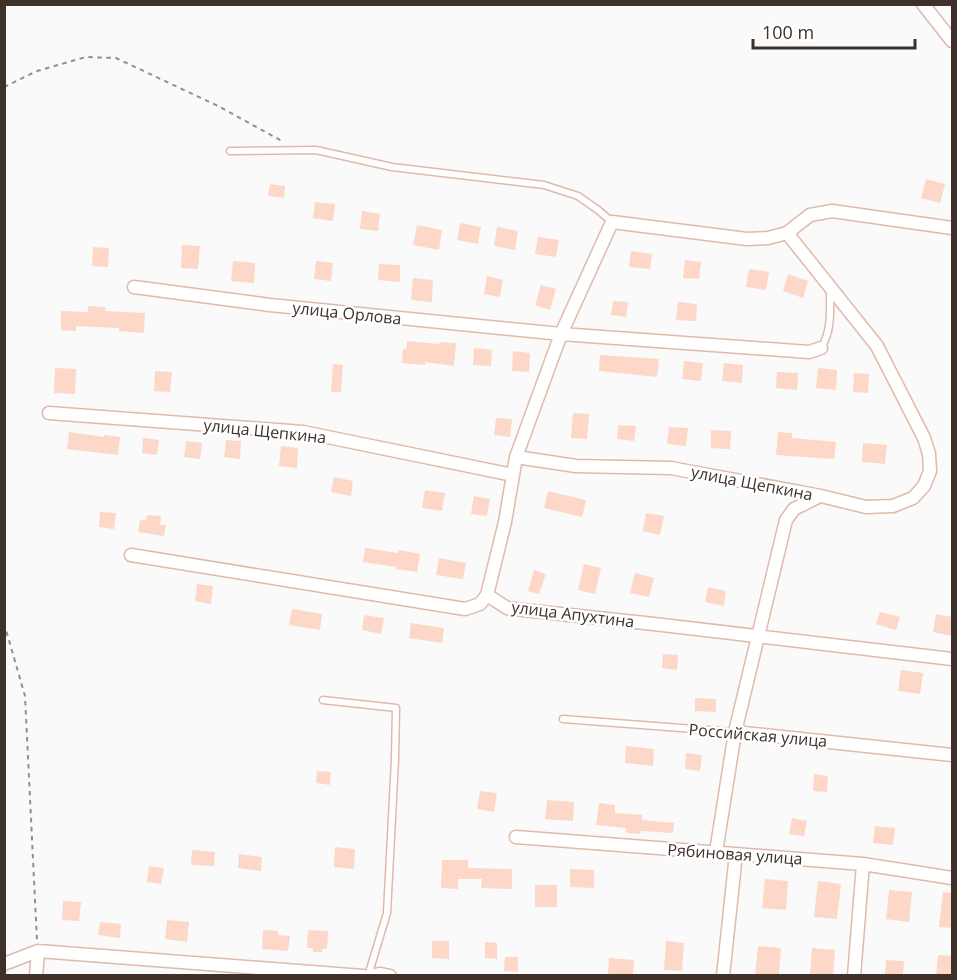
<svg xmlns="http://www.w3.org/2000/svg" width="957" height="980" font-family="'Open Sans',sans-serif">
  <rect width="100%" height="100%" fill="#fafafa"/>
  <path fill="#fdd7c8" d="M 926,179 L 945,184 L 940,203 L 921,198 Z
    M 270,184 L 285,186 L 284,198 L 268,196 Z
    M 315,202 L 335,204 L 333,221 L 313,218 Z
    M 362,211 L 380,214 L 378,231 L 360,229 Z
    M 460,223 L 481,227 L 478,244 L 457,240 Z
    M 417,225 L 442,230 L 439,250 L 413,245 Z
    M 497,227 L 518,231 L 515,250 L 494,246 Z
    M 538,237 L 559,240 L 556,257 L 535,254 Z
    M 182,245 L 200,246 L 198,269 L 181,268 Z
    M 93,247 L 109,248 L 108,267 L 92,266 Z
    M 631,251 L 652,254 L 650,269 L 629,267 Z
    M 685,260 L 701,262 L 699,279 L 683,278 Z
    M 233,261 L 255,263 L 254,283 L 231,281 Z
    M 316,261 L 333,263 L 331,281 L 314,279 Z
    M 379,264 L 400,265 L 400,282 L 378,280 Z
    M 749,269 L 769,272 L 766,290 L 746,287 Z
    M 788,274 L 808,281 L 803,298 L 783,291 Z
    M 487,276 L 503,280 L 500,297 L 484,294 Z
    M 413,278 L 433,280 L 432,302 L 411,300 Z
    M 541,285 L 556,289 L 550,310 L 535,305 Z
    M 613,301 L 628,302 L 626,317 L 611,315 Z
    M 678,302 L 697,304 L 696,321 L 676,320 Z
    M 88,306 L 105,307 L 105,311 L 145,313 L 144,333 L 119,331 L 119,328 L 76,326 L 76,331 L 61,330 L 61,311 L 88,312 Z
    M 407,341 L 439,344 L 440,342 L 456,343 L 454,366 L 425,362 L 425,365 L 402,363 L 403,349 L 406,349 Z
    M 474,348 L 492,350 L 491,366 L 473,365 Z
    M 513,351 L 530,353 L 529,372 L 512,371 Z
    M 600,355 L 659,359 L 657,377 L 599,371 Z
    M 684,361 L 703,363 L 701,381 L 682,379 Z
    M 724,363 L 743,365 L 742,383 L 722,381 Z
    M 333,364 L 343,365 L 341,392 L 331,392 Z
    M 55,368 L 76,369 L 75,394 L 54,393 Z
    M 818,368 L 837,370 L 836,390 L 816,388 Z
    M 155,371 L 172,372 L 170,392 L 154,391 Z
    M 777,372 L 798,373 L 797,390 L 776,388 Z
    M 854,373 L 869,374 L 868,393 L 853,392 Z
    M 573,413 L 589,414 L 587,439 L 571,438 Z
    M 496,418 L 512,419 L 510,437 L 494,435 Z
    M 618,425 L 636,426 L 634,441 L 617,439 Z
    M 669,427 L 688,428 L 686,446 L 667,444 Z
    M 711,430 L 731,431 L 730,449 L 711,448 Z
    M 69,432 L 104,437 L 104,435 L 120,437 L 118,455 L 67,449 Z
    M 778,432 L 792,433 L 792,438 L 836,442 L 834,459 L 776,455 Z
    M 143,438 L 159,440 L 157,455 L 142,453 Z
    M 226,440 L 241,441 L 240,459 L 224,457 Z
    M 186,441 L 202,443 L 200,459 L 184,457 Z
    M 863,443 L 887,445 L 885,464 L 862,462 Z
    M 281,446 L 298,448 L 297,468 L 279,466 Z
    M 334,477 L 353,481 L 351,496 L 331,492 Z
    M 425,490 L 445,493 L 442,511 L 422,508 Z
    M 548,491 L 586,500 L 582,517 L 544,508 Z
    M 474,496 L 490,499 L 487,516 L 471,514 Z
    M 100,512 L 116,513 L 114,529 L 99,527 Z
    M 646,513 L 664,516 L 660,535 L 643,531 Z
    M 147,515 L 161,516 L 160,525 L 166,525 L 164,536 L 138,532 L 140,520 L 146,520 Z
    M 365,548 L 398,553 L 399,550 L 420,554 L 417,572 L 396,569 L 396,567 L 363,562 Z
    M 439,558 L 466,563 L 463,579 L 436,575 Z
    M 584,564 L 601,568 L 595,594 L 578,590 Z
    M 534,570 L 546,574 L 539,594 L 528,591 Z
    M 635,573 L 654,578 L 649,597 L 630,593 Z
    M 197,584 L 213,586 L 211,604 L 195,601 Z
    M 708,587 L 726,591 L 724,606 L 705,602 Z
    M 292,609 L 322,614 L 320,630 L 289,625 Z
    M 880,612 L 900,617 L 896,630 L 876,624 Z
    M 936,614 L 952,617 L 952,636 L 933,632 Z
    M 364,615 L 384,618 L 381,634 L 362,630 Z
    M 411,623 L 444,628 L 442,643 L 409,638 Z
    M 663,654 L 678,655 L 677,670 L 662,668 Z
    M 901,670 L 923,673 L 920,694 L 898,691 Z
    M 695,698 L 716,699 L 716,712 L 695,711 Z
    M 626,746 L 654,749 L 653,766 L 625,763 Z
    M 686,753 L 702,755 L 700,771 L 685,769 Z
    M 317,771 L 331,772 L 330,785 L 316,783 Z
    M 814,774 L 828,776 L 827,792 L 813,791 Z
    M 480,791 L 497,793 L 494,812 L 477,809 Z
    M 547,800 L 574,802 L 573,821 L 545,819 Z
    M 599,803 L 615,805 L 615,813 L 642,815 L 642,820 L 674,823 L 673,833 L 641,831 L 640,834 L 626,833 L 626,828 L 596,825 Z
    M 792,818 L 807,821 L 804,836 L 789,834 Z
    M 875,826 L 895,828 L 893,845 L 873,843 Z
    M 335,847 L 355,849 L 354,869 L 334,867 Z
    M 192,850 L 215,852 L 214,866 L 191,865 Z
    M 239,854 L 262,857 L 261,871 L 238,868 Z
    M 442,860 L 468,860 L 468,868 L 512,869 L 512,889 L 481,888 L 482,879 L 458,879 L 458,889 L 441,888 Z
    M 149,866 L 164,868 L 161,884 L 147,882 Z
    M 570,869 L 594,870 L 594,888 L 570,887 Z
    M 765,879 L 788,881 L 786,910 L 762,908 Z
    M 818,881 L 841,884 L 837,919 L 814,917 Z
    M 535,885 L 557,885 L 557,907 L 535,907 Z
    M 889,890 L 912,892 L 909,922 L 886,919 Z
    M 943,892 L 952,893 L 952,928 L 939,927 Z
    M 63,901 L 81,902 L 79,921 L 62,920 Z
    M 167,920 L 189,922 L 187,942 L 165,939 Z
    M 100,922 L 121,924 L 120,938 L 98,935 Z
    M 263,930 L 278,931 L 278,935 L 290,936 L 288,951 L 262,949 Z
    M 308,930 L 328,931 L 327,949 L 322,949 L 322,952 L 313,952 L 313,948 L 307,948 Z
    M 432,941 L 449,941 L 449,959 L 432,958 Z
    M 666,941 L 684,943 L 682,971 L 664,970 Z
    M 485,942 L 497,943 L 497,959 L 485,958 Z
    M 758,946 L 781,948 L 779,975 L 755,975 Z
    M 812,948 L 835,950 L 833,975 L 810,975 Z
    M 938,955 L 952,956 L 952,975 L 936,975 Z
    M 505,957 L 518,957 L 518,972 L 504,971 Z
    M 609,958 L 634,960 L 633,975 L 608,975 Z
    M 886,960 L 904,961 L 903,975 L 885,975 Z"/>
  <g fill="none" stroke-linecap="round" stroke-linejoin="round">
    <defs>
      <path id="service" d="M 230,151 L 316,150 L 392,167 L 544,185 L 578,196 L 598,210 L 612,222
        M 821,348 C 832,331 830,311 830,291
        M 323,700 L 396,708 L 395,760 L 387,913 L 368,976
        M 563,719 L 734,732"/>
      <path id="minor" d="M 923,4 L 952,41
        M 134,287 L 270,305 L 561,334 L 809,352 L 821,348
        M 49,413 L 303,432 L 513,475
        M 516,457 L 576,466 L 671,468 L 821,496 L 866,507 L 893,506 L 913,498 L 924,486 L 930,471 L 929,454 L 924,438 L 877,346 L 787,233
        M 131,555 L 465,609 L 480,604 L 487,595
        M 487,595 L 505,522 L 516,457 L 561,334 L 612,222 L 747,239 L 768,238 L 787,233 L 810,215 L 832,211 L 952,228
        M 487,595 L 507,608 L 523,610 L 654,624 L 952,659
        M 735,732 L 952,755
        M 516,837 L 863,864 L 952,878
        M 716,852 L 735,732 L 786,520 L 794,509 L 820,496
        M 4,964 L 38,951 L 363,976
        M 36,976 L 38,951
        M 370,976 L 381,974 L 390,976
        M 723,976 L 736,854
        M 854,976 L 863,864"/>
    </defs>
    <use href="#service" stroke="#dfbaab" stroke-width="9"/>
    <use href="#minor" stroke="#dfbaab" stroke-width="15"/>
    <path stroke="#968e8b" stroke-width="2" stroke-dasharray="4.5 4.5" stroke-linecap="butt" d="M 4,87 L 37,71 L 86,57 L 116,58 L 218,106 L 282,141
      M 4,623 L 25,696 L 37,941"/>
    <use href="#service" stroke="#fff" stroke-width="6"/>
    <use href="#minor" stroke="#fff" stroke-width="12"/>
  </g>
  <g text-anchor="middle" dominant-baseline="central" stroke-width="5" stroke-linejoin="round" paint-order="stroke">
    <g font-size="16" fill="#3f302a" stroke="#fff">
      <text transform="translate(347 313) rotate(6)">улица Орлова</text>
      <text transform="translate(265 431) rotate(6)">улица Щепкина</text>
      <text transform="translate(752 483) rotate(11)">улица Щепкина</text>
      <text transform="translate(573 614) rotate(7)">улица Апухтина</text>
      <text transform="translate(758 735) rotate(5)">Российская улица</text>
      <text transform="translate(735 854) rotate(4)">Рябиновая улица</text>
    </g>
  </g>
  <rect width="957" height="980" fill="none" stroke="#3f302a" stroke-width="12"/>
  <path d="M753 39v9h162v-9" fill="none" stroke="#3f302a" stroke-width="3"/>
  <text x="762" y="39" font-size="18" fill="#3f302a" stroke="#ffffff" stroke-width="4.5" paint-order="stroke">100 m</text>
</svg>
